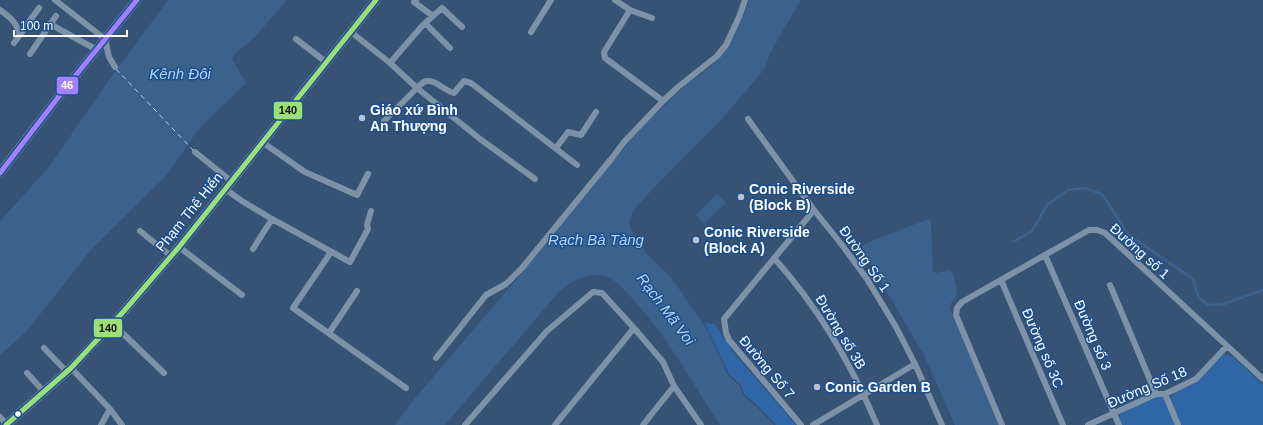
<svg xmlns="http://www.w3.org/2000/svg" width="1263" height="425" font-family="Helvetica,sans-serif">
  <rect width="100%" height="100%" fill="#365274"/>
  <path fill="#2f66a5" d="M 705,323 L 715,324 L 734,353 L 796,425 L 776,425 L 758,406 L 744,394 L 741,385 L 729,374 Z
    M 1223,355 L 1232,356 L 1263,385 L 1263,425 L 1181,425 L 1171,402 L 1172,395 L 1177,391 L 1196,383 Z
    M 1161,396 L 1164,399 L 1176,425 L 1121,425 L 1119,418 L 1121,413 L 1156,397 Z"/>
  <path fill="#3b618d" d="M 168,0 L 287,0 L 255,37 L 238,51 L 232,59 L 246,83 L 198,130 L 166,176 L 90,251 L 27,331 L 0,355 L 0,221 L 48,168 L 109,80 Z
    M 750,0 L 801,0 L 770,53 L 765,68 L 752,84 L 722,119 L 646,196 L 634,210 L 629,221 L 632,231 L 640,245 L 647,254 L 670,276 L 707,329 L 728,375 L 740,386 L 743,395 L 757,407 L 774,425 L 720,425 C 691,381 666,334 629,295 C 622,288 615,279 605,276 C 587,272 571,281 558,293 L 445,425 L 395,425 L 411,403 L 532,261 L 569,214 L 646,121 L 663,107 L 688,83 L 709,68 L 724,52 Z
    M 717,194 L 726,203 L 704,224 L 696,215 Z
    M 928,219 L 931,222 L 933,272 L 936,273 L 949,270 C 956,275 956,288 957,296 L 956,298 L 951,303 L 950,308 L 999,425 L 955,425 L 924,355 L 862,250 L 862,247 L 864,244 Z"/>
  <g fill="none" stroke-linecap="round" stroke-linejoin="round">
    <path stroke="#3b618d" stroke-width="2.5" d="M 1013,242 L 1032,231 L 1047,205 L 1068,190 L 1084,188 L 1102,194 L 1129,235 L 1193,279 L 1198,297 L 1208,305 L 1224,304 L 1263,290"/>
    <path stroke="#b5d3f5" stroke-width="1" stroke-dasharray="5 4" stroke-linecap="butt" d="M 116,69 L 193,150"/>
    <path stroke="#7d92a8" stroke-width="6" d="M 55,0 L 105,39 L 109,57 L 115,67
      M 615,0 L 630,10 L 652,18
      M 0,10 C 10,17 17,23 20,35
      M 630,10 L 604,52 L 605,58 L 663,101
      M 433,16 L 442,8 L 462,27
      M 425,23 L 450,48
      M 50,24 L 97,50
      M 351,32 L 390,63 L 417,88 L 384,121
      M 531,32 L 551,0
      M 296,39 L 326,62
      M 14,43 L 39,8
      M 30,54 L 56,16
      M 390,63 L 422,26 L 433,16 L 414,2 L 416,0
      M 748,119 L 814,210 L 842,245 L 867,279 L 896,327 L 915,364 L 942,425
      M 262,142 L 305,172 L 357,195 L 368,174
      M 556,148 L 568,132 L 581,135 L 596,112
      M 195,152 L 231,181
      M 535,179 L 480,139 L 417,88 C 419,86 422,83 424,82 C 434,77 445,92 454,93 L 464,81 L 471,83 L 577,165
      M 225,189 L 242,201 L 272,219 L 350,262 L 368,229 L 367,225 L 371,211
      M 140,231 L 171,256
      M 179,247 L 242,295
      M 253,249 L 272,219
      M 331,252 L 293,308 L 406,388
      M 1045,255 L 1119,425
      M 774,258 C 819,308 851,363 877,425
      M 1001,280 L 1063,425
      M 1110,285 L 1156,394
      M 113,324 L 164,373
      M 329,333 L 357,291
      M 44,348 L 67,372
      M 436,358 L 486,295 L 506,284 L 522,268 L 612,158 L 624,142 L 663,101 L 678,87 L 717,56 L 726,45 L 739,17 L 745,0
      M 71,368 L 110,409 L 122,425
      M 27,373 L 45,393
      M 1165,394 L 1178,425
      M 0,417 L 7,425
      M 101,425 L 110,409
      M 465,425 L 547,331 L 593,292 L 602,293 L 634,328 L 663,362 L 674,386 L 701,425
      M 555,425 L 634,328
      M 643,425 L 674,386
      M 801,425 L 729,340 L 726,333 L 724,319 L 814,210
      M 813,425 L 915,364
      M 1002,425 L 956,315 L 957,308 L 962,302 L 1089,230 L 1097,230 L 1105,233 L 1263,379
      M 1088,425 L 1156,394 L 1165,394 L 1196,379 L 1227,346"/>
    <path stroke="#798da4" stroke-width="9" d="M 0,173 L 63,91 L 137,0
      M 6,425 L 71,368 L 124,311 L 179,247 L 376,0"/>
    <defs>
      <path id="bus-1" d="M 6,425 L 71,368 L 124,311 L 179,247 L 376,0"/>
      <path id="bus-2" d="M 0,173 L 63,91 L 137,0"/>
    </defs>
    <use href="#bus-1" stroke="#1b4f8f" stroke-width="8"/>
    <use href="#bus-2" stroke="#1b4f8f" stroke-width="8"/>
    <use href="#bus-1" stroke="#9cdf78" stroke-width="5"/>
    <use href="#bus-2" stroke="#a380ff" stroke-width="5"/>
  </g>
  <g fill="#b9c2ce" stroke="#1b4f8f" stroke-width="1.5">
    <circle cx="362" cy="118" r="4"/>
    <circle cx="741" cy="197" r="4"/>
    <circle cx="696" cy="240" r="4"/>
    <circle cx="817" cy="387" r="4"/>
  </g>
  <circle fill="#fff" stroke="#1b4f8f" stroke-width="1.5" cx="18" cy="414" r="3.5"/>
  <g text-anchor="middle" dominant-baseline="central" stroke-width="3" stroke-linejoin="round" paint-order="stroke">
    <g font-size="14" font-weight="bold" fill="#fff" stroke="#1b4f8f" text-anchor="start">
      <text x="370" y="110">Giáo xứ Bình<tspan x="370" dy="16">An Thượng</tspan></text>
      <text x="749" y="189">Conic Riverside<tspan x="749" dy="16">(Block B)</tspan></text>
      <text x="704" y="232">Conic Riverside<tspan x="704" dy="16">(Block A)</tspan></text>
      <text x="825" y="387">Conic Garden B</text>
    </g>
    <g font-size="14" fill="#fff" stroke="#1b4f8f">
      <text transform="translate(189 212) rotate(-51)">Phạm Thế Hiển</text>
      <text transform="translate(1140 251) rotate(42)">Đường số 1</text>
      <text transform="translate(865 259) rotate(55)">Đường Số 1</text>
      <text transform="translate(841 332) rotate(59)">Đường số 3B</text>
      <text transform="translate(1093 335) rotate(67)">Đường số 3</text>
      <text transform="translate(1043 348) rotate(67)">Đường số 3C</text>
      <text transform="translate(767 367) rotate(50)">Đường Số 7</text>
      <text transform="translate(1147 387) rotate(-23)">Đường Số 18</text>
    </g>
    <g font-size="15" font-style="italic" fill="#b5d3f5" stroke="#1b4f8f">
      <text x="180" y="73">Kênh Đôi</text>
      <text x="596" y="239">Rạch Bà Tàng</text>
      <text transform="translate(666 309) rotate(53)">Rạch Mã Voi</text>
    </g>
  </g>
  <g stroke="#1b4f8f" stroke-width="1.5">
    <rect x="56" y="76" width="23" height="19" rx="4" fill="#a380ff"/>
    <rect x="273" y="101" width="30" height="19" rx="4" fill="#9cdf78"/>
    <rect x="93" y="318" width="30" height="20" rx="4" fill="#9cdf78"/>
  </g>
  <g font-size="11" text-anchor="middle" font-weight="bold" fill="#fff">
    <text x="67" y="89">46</text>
  </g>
  <g font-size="11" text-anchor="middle" font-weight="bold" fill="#111">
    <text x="288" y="114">140</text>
    <text x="108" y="332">140</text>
  </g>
  <path d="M14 30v6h113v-6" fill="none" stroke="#ffffff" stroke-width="2"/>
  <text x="20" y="30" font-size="12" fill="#ffffff" stroke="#1b4f8f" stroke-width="3" paint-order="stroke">100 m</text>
</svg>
